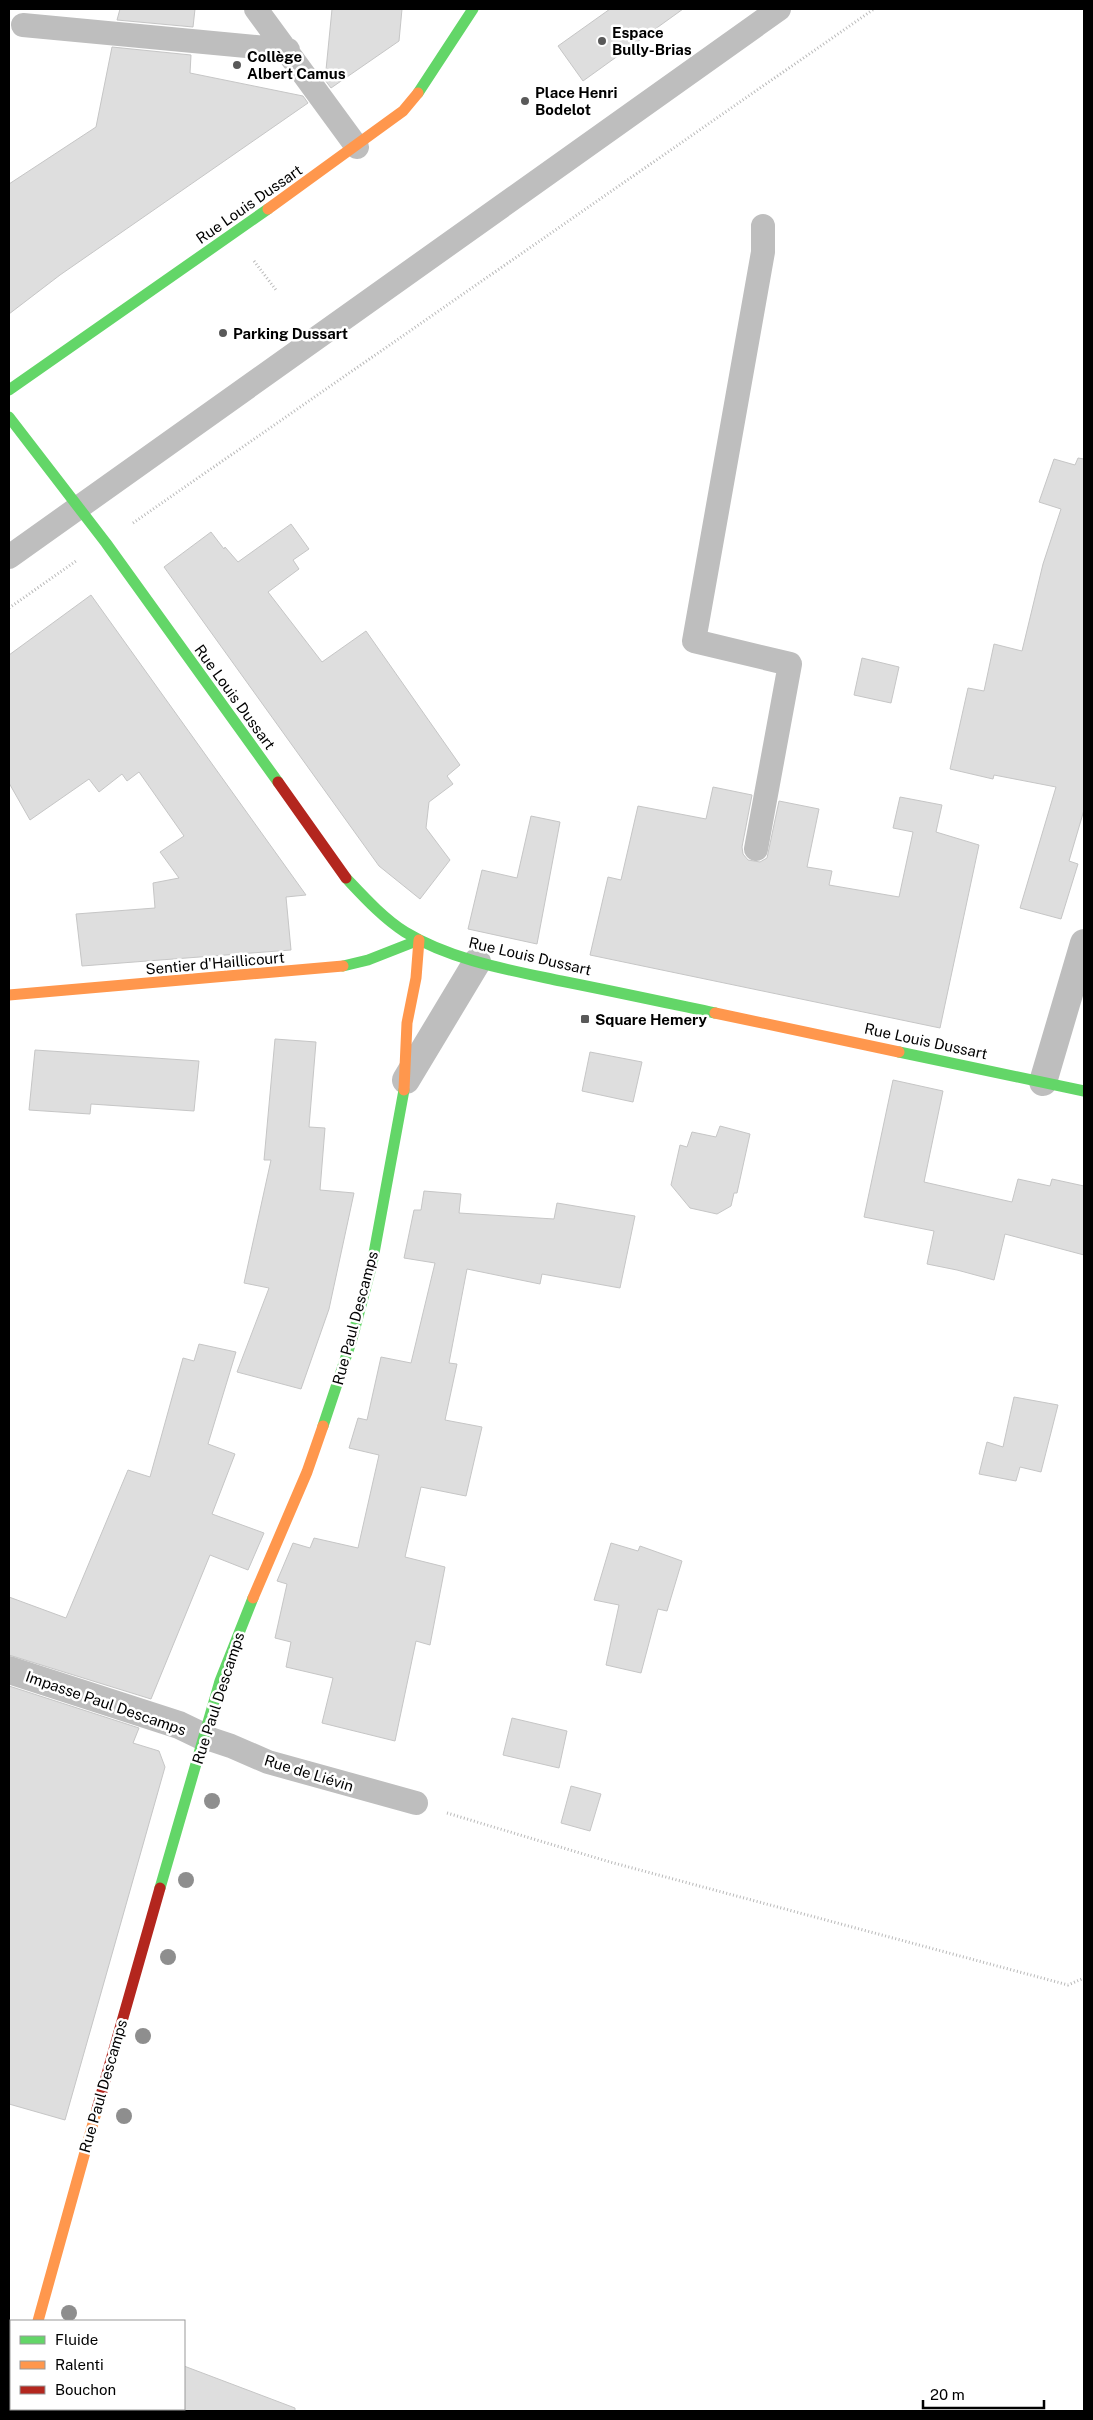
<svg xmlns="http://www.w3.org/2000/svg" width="1093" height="2420" font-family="'Public Sans',sans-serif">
  <rect width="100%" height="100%" fill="#fff"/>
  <path fill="#dedede" stroke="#c6c6c6" d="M 120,9 L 195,9 L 193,27 L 117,20 Z
    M 332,9 L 402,9 L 399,41 L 331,88 L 325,80 Z
    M 610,9 L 683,9 L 583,81 L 558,46 Z
    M 112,47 L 191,55 L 190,73 L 303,96 L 308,103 L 60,275 L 9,314 L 9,184 L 96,127 Z
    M 1078,458 L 1084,459 L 1084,810 L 1069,861 L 1078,864 L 1061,919 L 1020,908 L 1056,787 L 994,775 L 993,779 L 950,769 L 968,688 L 984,691 L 994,644 L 1022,651 L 1043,564 L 1061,509 L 1039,502 L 1054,459 L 1075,465 Z
    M 291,524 L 309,549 L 293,560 L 299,569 L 268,592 L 322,662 L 366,631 L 460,765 L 447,776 L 453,784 L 429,802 L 426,828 L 450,860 L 420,899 L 379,866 L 164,567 L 211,532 L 224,549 L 225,547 L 238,562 Z
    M 91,595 L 306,895 L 286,897 L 291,950 L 82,966 L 76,914 L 155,908 L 153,883 L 179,878 L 160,852 L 184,836 L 139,772 L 127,781 L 122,774 L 99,792 L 89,779 L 30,820 L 9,783 L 9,655 Z
    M 862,658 L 899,667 L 891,703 L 854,695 Z
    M 713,787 L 752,795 L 742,847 L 743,854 L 748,860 L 760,862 L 767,858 L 779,801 L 819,809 L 807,867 L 832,871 L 829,885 L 899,897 L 913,832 L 893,828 L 900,797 L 942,805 L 936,832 L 979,845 L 940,1028 L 590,955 L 608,877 L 621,880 L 638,806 L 706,819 Z
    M 531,816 L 560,822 L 537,944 L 468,929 L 482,870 L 517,878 Z
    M 275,1039 L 316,1042 L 309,1127 L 325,1128 L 320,1190 L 354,1193 L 329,1309 L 301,1389 L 237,1372 L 269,1288 L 244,1283 L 271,1160 L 264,1160 Z
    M 35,1050 L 199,1061 L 194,1111 L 91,1104 L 90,1114 L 29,1110 Z
    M 590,1052 L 642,1062 L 633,1102 L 582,1091 Z
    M 893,1080 L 943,1091 L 924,1182 L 1012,1202 L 1018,1179 L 1050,1186 L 1052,1179 L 1084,1186 L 1084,1255 L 1005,1234 L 994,1280 L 957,1270 L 927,1264 L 934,1231 L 864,1217 Z
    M 720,1126 L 750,1134 L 737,1193 L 734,1193 L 731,1206 L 717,1214 L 690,1208 L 671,1185 L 680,1145 L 687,1147 L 692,1132 L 716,1137 Z
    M 424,1191 L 461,1194 L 459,1213 L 554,1219 L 557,1203 L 635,1216 L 620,1288 L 542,1274 L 540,1284 L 467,1269 L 449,1363 L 457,1364 L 445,1420 L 482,1427 L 466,1496 L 421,1487 L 405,1557 L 445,1567 L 430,1645 L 416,1641 L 395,1741 L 322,1723 L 333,1678 L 286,1667 L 291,1642 L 275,1638 L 287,1584 L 277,1581 L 293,1543 L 310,1548 L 314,1538 L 358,1548 L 379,1455 L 349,1448 L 358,1418 L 367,1420 L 381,1357 L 411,1363 L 435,1263 L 404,1258 L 414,1210 L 421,1210 Z
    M 199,1344 L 236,1352 L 208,1444 L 235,1454 L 212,1514 L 264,1533 L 248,1570 L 210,1555 L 151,1699 L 9,1655 L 9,1597 L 66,1618 L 128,1470 L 150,1477 L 183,1358 L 194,1361 Z
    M 1014,1397 L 1058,1405 L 1041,1472 L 1020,1467 L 1016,1481 L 979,1474 L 987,1442 L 1003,1447 Z
    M 611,1543 L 638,1551 L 640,1546 L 682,1561 L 667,1611 L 658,1609 L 641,1673 L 606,1665 L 619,1605 L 594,1600 Z
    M 9,1686 L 139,1728 L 133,1743 L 159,1751 L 165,1767 L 65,2120 L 9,2104 Z
    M 512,1718 L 567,1731 L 559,1768 L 503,1755 Z
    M 571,1786 L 601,1794 L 590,1831 L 561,1823 Z
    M 184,2366 L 295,2408 L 295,2411 L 184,2411 Z"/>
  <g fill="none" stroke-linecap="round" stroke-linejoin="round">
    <path stroke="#b9b9b9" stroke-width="3" stroke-dasharray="1 2.5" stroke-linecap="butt" d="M 254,261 L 276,290
      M 133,523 L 874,9
      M 9,608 L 76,561
      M 447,1813 L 610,1862 L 1068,1985 L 1084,1978"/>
    <path stroke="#bebebe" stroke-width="24" d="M 256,9 L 357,147
      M 23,25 L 288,50
      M 9,557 L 779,9
      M 756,849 L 790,664 L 694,641 L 763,252 L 763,226
      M 204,1737 L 231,1746 L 268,1762 L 416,1803"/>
    <path stroke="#bebebe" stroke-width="28" d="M 406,1080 L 477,962
      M 1043,1082 L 1084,943
      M 9,1670 L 179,1725 L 204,1737
      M 19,2411 L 19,2409"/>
    <path stroke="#63d668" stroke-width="11" d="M 418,93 L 473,9
      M 9,390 L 268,209
      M 9,417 L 106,543 L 278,782
      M 346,878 C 364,897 383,918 405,932 C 451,960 509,970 561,981 C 612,991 663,1002 715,1013
      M 343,966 L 368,960 L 419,940
      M 899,1052 L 1084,1091
      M 323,1426 L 352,1339 L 372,1264 L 404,1090
      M 160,1888 L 220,1681 L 253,1598"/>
    <path stroke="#ff974d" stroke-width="11" d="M 268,209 L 403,111 L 418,93
      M 9,995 L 343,966
      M 715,1013 L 899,1052
      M 404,1090 L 407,1023 L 416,978 L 419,940
      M 253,1598 L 307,1472 L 323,1426
      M 38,2321 L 97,2109"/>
    <path stroke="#b3261e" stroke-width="11" d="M 278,782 L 346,878
      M 97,2109 L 160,1888"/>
  </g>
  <g fill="#8e8e8e">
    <circle cx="212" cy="1801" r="8"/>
    <circle cx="186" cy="1880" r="8"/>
    <circle cx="168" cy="1957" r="8"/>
    <circle cx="143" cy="2036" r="8"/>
    <circle cx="124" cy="2116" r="8"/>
    <circle cx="69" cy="2313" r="8"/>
  </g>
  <g fill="#595959" stroke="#fff" stroke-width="2">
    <circle cx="602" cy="41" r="5"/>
    <circle cx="237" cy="65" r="5"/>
    <circle cx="525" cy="101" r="5"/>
    <circle cx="223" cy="333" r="5"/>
    <rect x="580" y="1014" width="10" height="10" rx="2.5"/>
  </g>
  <g text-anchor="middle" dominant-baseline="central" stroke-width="5" stroke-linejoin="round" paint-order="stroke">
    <g font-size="15" font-weight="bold" fill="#000" stroke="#fff" text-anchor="start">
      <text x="612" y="32">Espace<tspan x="612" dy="17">Bully-Brias</tspan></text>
      <text x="247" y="56">Collège<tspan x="247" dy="17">Albert Camus</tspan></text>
      <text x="535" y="92">Place Henri<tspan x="535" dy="17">Bodelot</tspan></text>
      <text x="233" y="333">Parking Dussart</text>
      <text x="595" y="1019">Square Hemery</text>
    </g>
    <g font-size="15" fill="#000" stroke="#fff">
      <text transform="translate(249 204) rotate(-35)">Rue Louis Dussart</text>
      <text transform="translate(235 697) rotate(54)">Rue Louis Dussart</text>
      <text transform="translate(530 956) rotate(13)">Rue Louis Dussart</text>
      <text transform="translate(215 963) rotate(-5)">Sentier d'Haillicourt</text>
      <text transform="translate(926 1041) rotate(12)">Rue Louis Dussart</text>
      <text transform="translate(355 1318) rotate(-75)">Rue Paul Descamps</text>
      <text transform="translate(218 1698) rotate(-72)">Rue Paul Descamps</text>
      <text transform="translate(106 1703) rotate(19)">Impasse Paul Descamps</text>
      <text transform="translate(309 1773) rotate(17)">Rue de Liévin</text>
      <text transform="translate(103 2086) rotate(-74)">Rue Paul Descamps</text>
    </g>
  </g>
  <rect width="1093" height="2420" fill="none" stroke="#000000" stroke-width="20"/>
  <rect x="10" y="2320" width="175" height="90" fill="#ffffff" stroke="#999999"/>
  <rect x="20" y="2336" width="25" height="8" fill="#63d668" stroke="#999999"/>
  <text x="55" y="2345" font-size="15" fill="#000000">Fluide</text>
  <rect x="20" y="2361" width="25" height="8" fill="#ff974d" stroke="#999999"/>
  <text x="55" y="2370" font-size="15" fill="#000000">Ralenti</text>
  <rect x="20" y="2386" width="25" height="8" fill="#b3261e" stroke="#999999"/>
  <text x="55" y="2395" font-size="15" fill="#000000">Bouchon</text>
  <path d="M923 2400v8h121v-8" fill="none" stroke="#000000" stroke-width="2.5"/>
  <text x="930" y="2400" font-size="15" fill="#000000" stroke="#ffffff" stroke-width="4" paint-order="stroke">20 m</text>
</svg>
